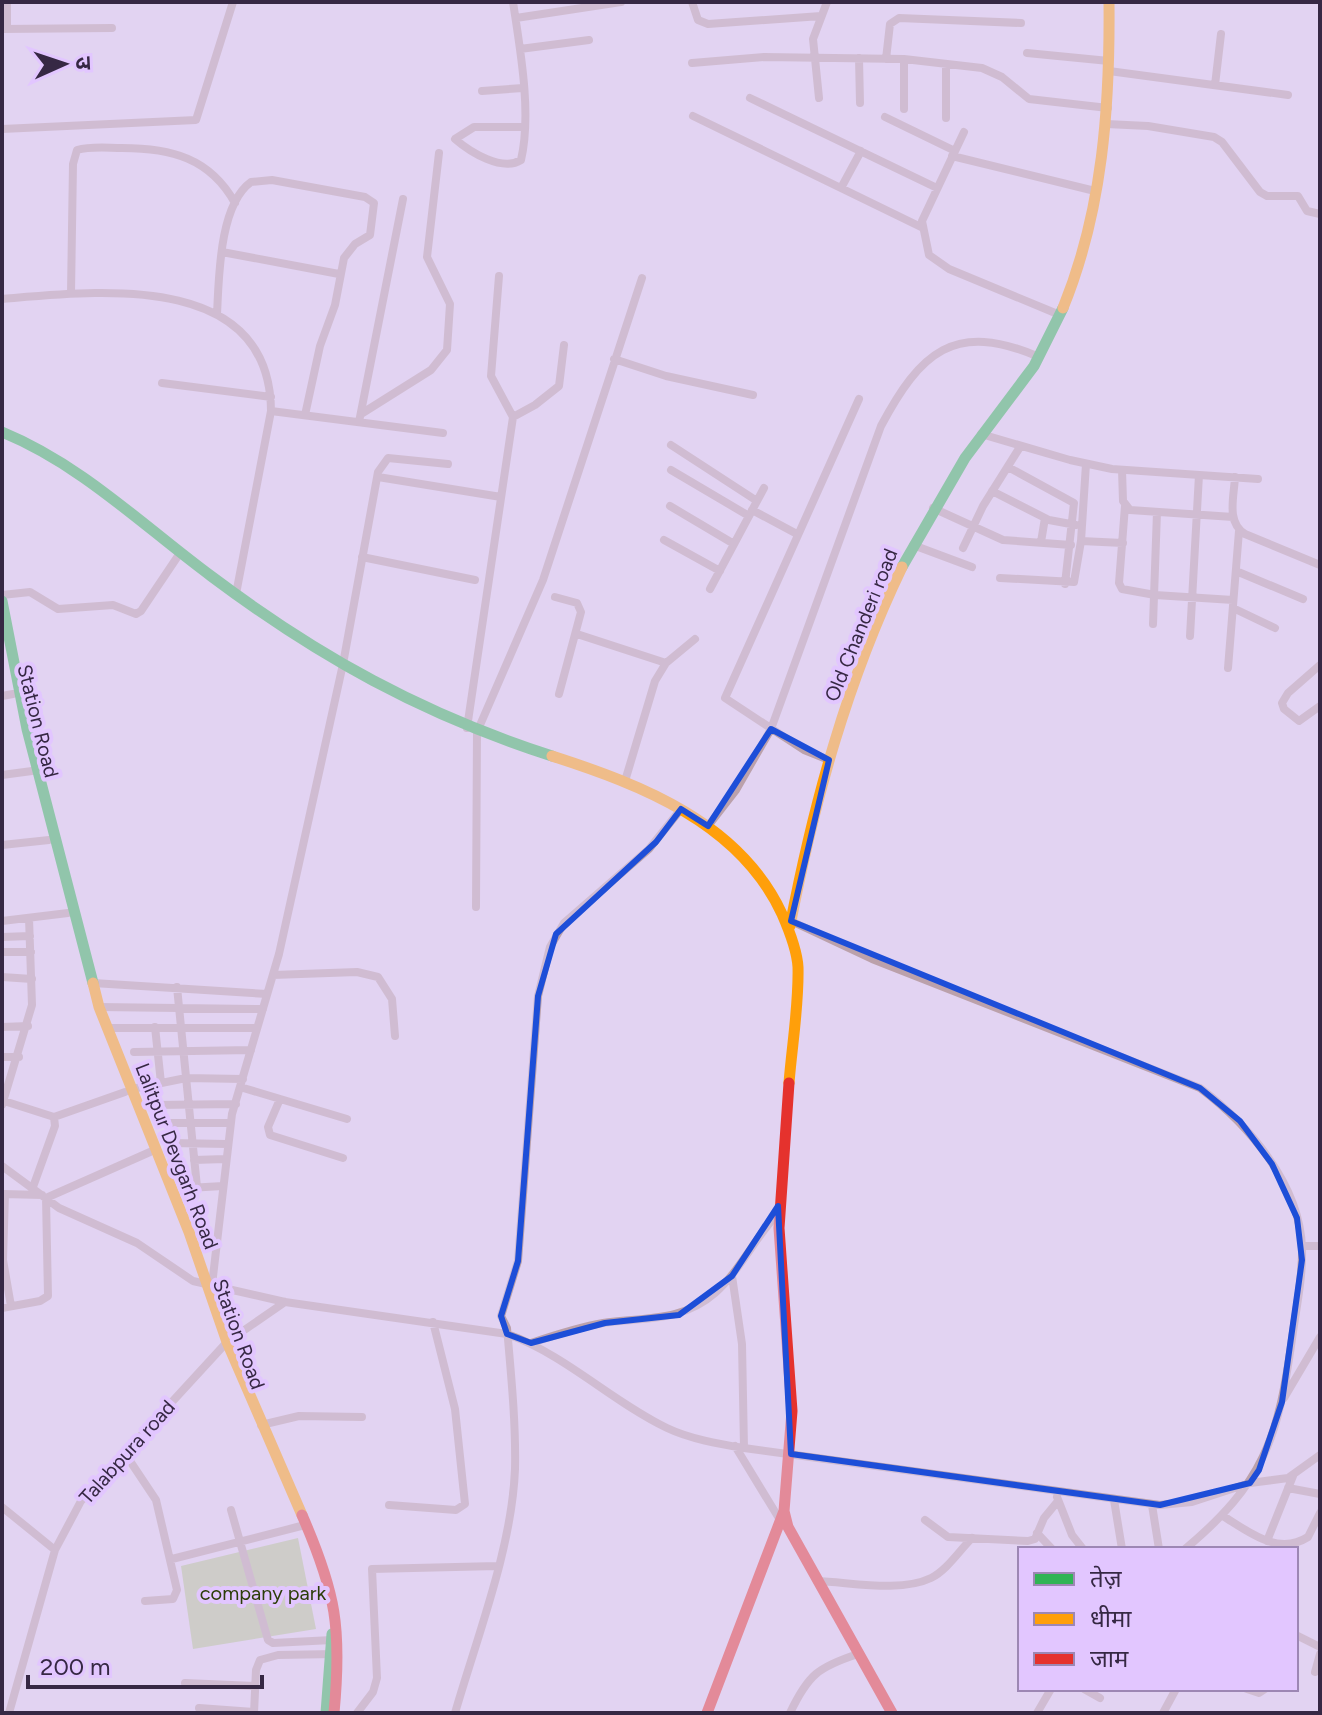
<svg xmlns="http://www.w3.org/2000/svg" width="1322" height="1715" font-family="Figtree,'Noto Sans Devanagari',sans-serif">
  <rect width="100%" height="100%" fill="#e2d3f2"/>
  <path fill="#b5c498" d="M 298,1538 L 316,1629 L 193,1649 L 181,1566 Z"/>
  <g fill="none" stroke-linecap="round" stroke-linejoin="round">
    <path stroke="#bba1ab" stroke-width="8" d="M 513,2 C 520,49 532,113 521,160 C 502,172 470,152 455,139 L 474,127 L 523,127
      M 692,2 L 698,20 L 708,24 L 821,16
      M 516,18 L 621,2
      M 2,29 L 112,28
      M 7,29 L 7,2
      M 520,49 L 589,40
      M 1027,53 L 1109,61
      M 859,58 L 860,103
      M 886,59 L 890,24 L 899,18 L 1021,23
      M 904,59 L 904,109
      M 692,63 L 764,57 L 904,59 L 982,68 L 1002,77 L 1029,99 L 1108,108
      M 1109,71 L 1288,95
      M 1215,85 L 1221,34
      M 482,91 L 523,88
      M 750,98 L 937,188
      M 819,98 L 813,39 L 827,2
      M 693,116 L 923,228
      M 885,117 L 955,151
      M 946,118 L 946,64
      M 1106,124 L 1148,126 L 1214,137 L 1222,142 L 1260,192 L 1267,196 L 1298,196 L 1307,211 L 1320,214
      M 2,129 L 196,120 L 233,2
      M 964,132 L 922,221 L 929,255 L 949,269 L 1060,315
      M 952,156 L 1095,191
      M 841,188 L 861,151
      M 222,252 L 339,274
      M 71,293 L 73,164 L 77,150 C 91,146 107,148 122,148 C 171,148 210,158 235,203
      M 2,299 C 97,291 270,270 271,411 L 236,594
      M 217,314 C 219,278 219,205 251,182 L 272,180 L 365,197 L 374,203 L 370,235 L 355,244 L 344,258 L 335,305 L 320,346 L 305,415
      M 614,359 L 666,376 L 753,395
      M 162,383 L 271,397
      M 271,411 L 443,433
      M 361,414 L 431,370 L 447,350 L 450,304 L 427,257 L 439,153
      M 513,417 L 535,405 L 559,386 L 564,345
      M 359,422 L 403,199
      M 981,434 L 1070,460 L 1112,469 L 1258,479
      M 671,445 L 757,501
      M 1008,467 L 1074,503 L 1065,584
      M 671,470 L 749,516
      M 1122,470 L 1123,501 L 1130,510 L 1233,517
      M 378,477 L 501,497
      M 1235,477 C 1234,497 1226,522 1245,534 L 1320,565
      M 992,491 L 1049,520 L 1076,525
      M 670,506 L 734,544
      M 1125,506 L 1119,583 L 1122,589 L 1155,595 L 1233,600
      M 933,508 L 1003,540 L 1071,545
      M 752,510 L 797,534
      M 664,540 L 720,571
      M 1081,541 L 1123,543
      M 1041,542 L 1045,518
      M 913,545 L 972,567
      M 963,548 L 983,506 L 1020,447
      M 362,557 L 475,580
      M 1236,571 L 1303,599
      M 1000,578 L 1074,582 L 1081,541 L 1086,464
      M 710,589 L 764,488
      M 2,595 L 30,592 L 58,609 L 113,605 L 136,614 L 141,611 L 180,553
      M 555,597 L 577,603 L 581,612 L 559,694
      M 1233,608 L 1275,628
      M 1153,624 L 1157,512
      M 577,634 L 666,663
      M 1190,636 L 1199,475
      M 1320,665 L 1288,693 L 1282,703 L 1284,709 L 1299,721 L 1320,706
      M 1228,668 L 1239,531
      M 2,696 L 13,694
      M 467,728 L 513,417 L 491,376 L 499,276
      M 829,760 L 804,750 L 725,698 L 859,399
      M 2,775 L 32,771
      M 625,781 L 655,681 L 666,663 L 695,639
      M 708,826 L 736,790 L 771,729 L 881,426 C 920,353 954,320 1039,357
      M 2,845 L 49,840
      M 476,907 L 477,732 L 543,580 L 642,278
      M 2,921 L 68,913
      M 791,921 L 872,959 L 1200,1088 C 1248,1124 1300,1184 1302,1248 C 1303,1278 1296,1309 1292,1339 C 1278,1439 1264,1483 1185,1549
      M 2,937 L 30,936
      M 2,952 L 31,952
      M 273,975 L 357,972 L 378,977 L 392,999 L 395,1036
      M 2,977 L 32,979
      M 93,983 L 267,994
      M 177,987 L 197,1187
      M 99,1007 L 263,1009
      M 2,1027 L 28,1026
      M 155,1027 L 161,1083
      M 107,1028 L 257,1028
      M 134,1052 L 251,1050
      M 2,1057 L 19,1057
      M 240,1087 L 347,1119
      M 132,1089 L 186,1078 L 243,1079
      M 280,1099 L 268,1127 L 270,1135 L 343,1158
      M 4,1101 L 54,1117 L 55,1126 L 33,1187
      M 2,1105 L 32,1005 L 29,918
      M 156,1105 L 236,1104
      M 54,1117 L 125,1092
      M 162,1123 L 231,1123
      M 171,1143 L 227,1144
      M 194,1160 L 225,1159
      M 2,1166 L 59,1208 L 137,1243 L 193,1281 L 285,1302 L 507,1334 C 566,1355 611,1401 667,1428 C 690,1439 719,1444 744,1448 L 1160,1505 L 1192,1502 L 1250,1483 L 1288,1478 L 1320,1455
      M 188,1188 L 223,1186
      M 3,1194 L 42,1195
      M 5,1194 L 3,1260 L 11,1306
      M 1302,1246 L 1320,1246
      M 732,1276 L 742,1344 L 744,1448
      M 212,1285 L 232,1114 L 279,954 L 343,664 L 378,472 L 388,458 L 448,464
      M 2,1308 L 40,1301 L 48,1296 L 46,1198 L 150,1152
      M 531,1343 C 555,1335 579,1327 603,1323 C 644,1317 682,1322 715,1293 C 739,1272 756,1236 780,1211
      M 1284,1398 L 1320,1337
      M 261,1425 L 299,1416 L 362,1417
      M 735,1446 L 780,1520
      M 124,1452 L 156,1500 L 177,1590 L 173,1599 L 145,1601
      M 1288,1488 L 1320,1494
      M 1057,1497 L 1072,1535 L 1083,1549
      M 1114,1500 L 1122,1549
      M 389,1505 L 456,1510 L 465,1504 L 455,1409 L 433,1322
      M 1152,1505 L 1159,1549
      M 2,1507 L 55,1550
      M 231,1510 L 268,1640 L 273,1643 L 332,1640
      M 1223,1516 C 1249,1532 1278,1556 1308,1537 L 1320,1513
      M 925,1520 L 948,1537 L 1028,1541 L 1035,1539 L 1044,1518 L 1058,1501
      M 1037,1533 L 1052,1549
      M 1267,1541 L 1293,1476
      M 172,1559 L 301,1526
      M 817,1581 C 850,1582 900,1593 931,1578 C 947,1570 959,1551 972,1538
      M 1296,1635 L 1320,1647
      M 1315,1672 L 1320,1654
      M 185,1683 L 255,1686
      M 1084,1689 L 1100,1698
      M 1247,1689 L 1259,1693 L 1265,1689
      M 199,1708 L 254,1712
      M 9,1713 L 55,1550 L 81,1501 L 227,1342 L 285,1302
      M 254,1713 L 256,1670 L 260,1660 L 278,1655 L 336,1654
      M 357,1713 L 373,1692 L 377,1678 L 372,1569 L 497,1566
      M 455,1713 C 477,1637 512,1548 515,1469 C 516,1423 511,1374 507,1328 L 501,1316 L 518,1261 L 538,996 L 550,947 L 564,923 L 649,849 L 681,809
      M 790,1713 C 808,1675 818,1667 858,1654
      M 1037,1713 L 1051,1689
      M 1163,1713 L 1176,1689"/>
    <path stroke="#30b455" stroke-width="11" d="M 2,432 C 82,465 142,525 211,576 C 319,657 422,714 552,756
      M 902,567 L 965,458 L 1034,366 L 1063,308
      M 2,601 L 27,729 L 93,983
      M 326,1713 L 332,1634"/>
    <path stroke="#ff9f0a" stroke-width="11" d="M 1063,308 C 1103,210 1110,106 1109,2
      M 552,756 C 642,785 740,823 782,914 C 789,930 797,950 798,967 C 799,1005 792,1045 789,1083
      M 790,926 C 814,802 847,681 902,567
      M 93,983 L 99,1007 L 189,1232 L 227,1342 L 302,1515"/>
    <path stroke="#e5322d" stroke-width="11" d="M 789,1083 L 779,1228 L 792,1411 L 784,1511 L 788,1527 L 892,1713
      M 302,1515 C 336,1593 342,1628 334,1713
      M 707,1713 L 784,1511"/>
  </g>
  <path d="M0 0H1322V1715H0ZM 771,729 L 829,760 L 791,921 L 1200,1088 L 1240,1121 L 1272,1164 L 1297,1218 L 1302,1260 L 1282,1402 L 1259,1470 L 1250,1483 L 1160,1505 L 791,1454 L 778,1206 L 732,1276 L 679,1315 L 605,1323 L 531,1343 L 507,1334 L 501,1316 L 518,1261 L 538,996 L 556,934 L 656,842 L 681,809 L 708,826 Z" fill="#e2d3f2" fill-opacity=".55" fill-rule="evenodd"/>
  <path fill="none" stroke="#1d4ed8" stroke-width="6" stroke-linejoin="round" d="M 771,729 L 829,760 L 791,921 L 1200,1088 L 1240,1121 L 1272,1164 L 1297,1218 L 1302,1260 L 1282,1402 L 1259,1470 L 1250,1483 L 1160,1505 L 791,1454 L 778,1206 L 732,1276 L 679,1315 L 605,1323 L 531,1343 L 507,1334 L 501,1316 L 518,1261 L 538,996 L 556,934 L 656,842 L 681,809 L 708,826 Z"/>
  <g text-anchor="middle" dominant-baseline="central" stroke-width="8" stroke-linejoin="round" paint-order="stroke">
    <g font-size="20" fill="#362844" stroke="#e2c6ff">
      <text transform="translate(861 625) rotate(-68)">Old Chanderi road</text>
      <text transform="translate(38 721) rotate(76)">Station Road</text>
      <text transform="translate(177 1156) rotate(69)">Lalitpur Devgarh Road</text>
      <text transform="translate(239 1334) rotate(70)">Station Road</text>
      <text transform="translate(127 1452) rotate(-48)">Talabpura road</text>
    </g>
    <g font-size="20" fill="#2c3d08" stroke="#e2c6ff">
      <text x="263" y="1593">company park</text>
    </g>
  </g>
  <rect width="1322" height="1715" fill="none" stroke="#362844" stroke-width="8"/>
  <rect x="1018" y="1547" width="280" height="144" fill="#e2c6ff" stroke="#9d87b4" stroke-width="2"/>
  <rect x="1034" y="1573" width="40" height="12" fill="#30b455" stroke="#9d87b4" stroke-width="2"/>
  <text x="1090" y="1587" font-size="24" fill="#362844">तेज़</text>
  <rect x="1034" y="1613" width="40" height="12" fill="#ff9f0a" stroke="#9d87b4" stroke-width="2"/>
  <text x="1090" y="1627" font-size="24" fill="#362844">धीमा</text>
  <rect x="1034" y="1653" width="40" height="12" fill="#e5322d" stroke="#9d87b4" stroke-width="2"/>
  <text x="1090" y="1667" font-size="24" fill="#362844">जाम</text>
  <g transform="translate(64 64) rotate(87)" stroke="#e2c6ff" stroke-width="6" paint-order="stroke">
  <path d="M0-6L14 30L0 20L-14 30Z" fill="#362844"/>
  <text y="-12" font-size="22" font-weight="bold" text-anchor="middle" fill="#362844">उ</text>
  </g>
  <path d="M28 1675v12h234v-12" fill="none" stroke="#362844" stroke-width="4"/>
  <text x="40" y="1675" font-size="24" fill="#362844" stroke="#e2c6ff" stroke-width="6" paint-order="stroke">200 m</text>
</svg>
